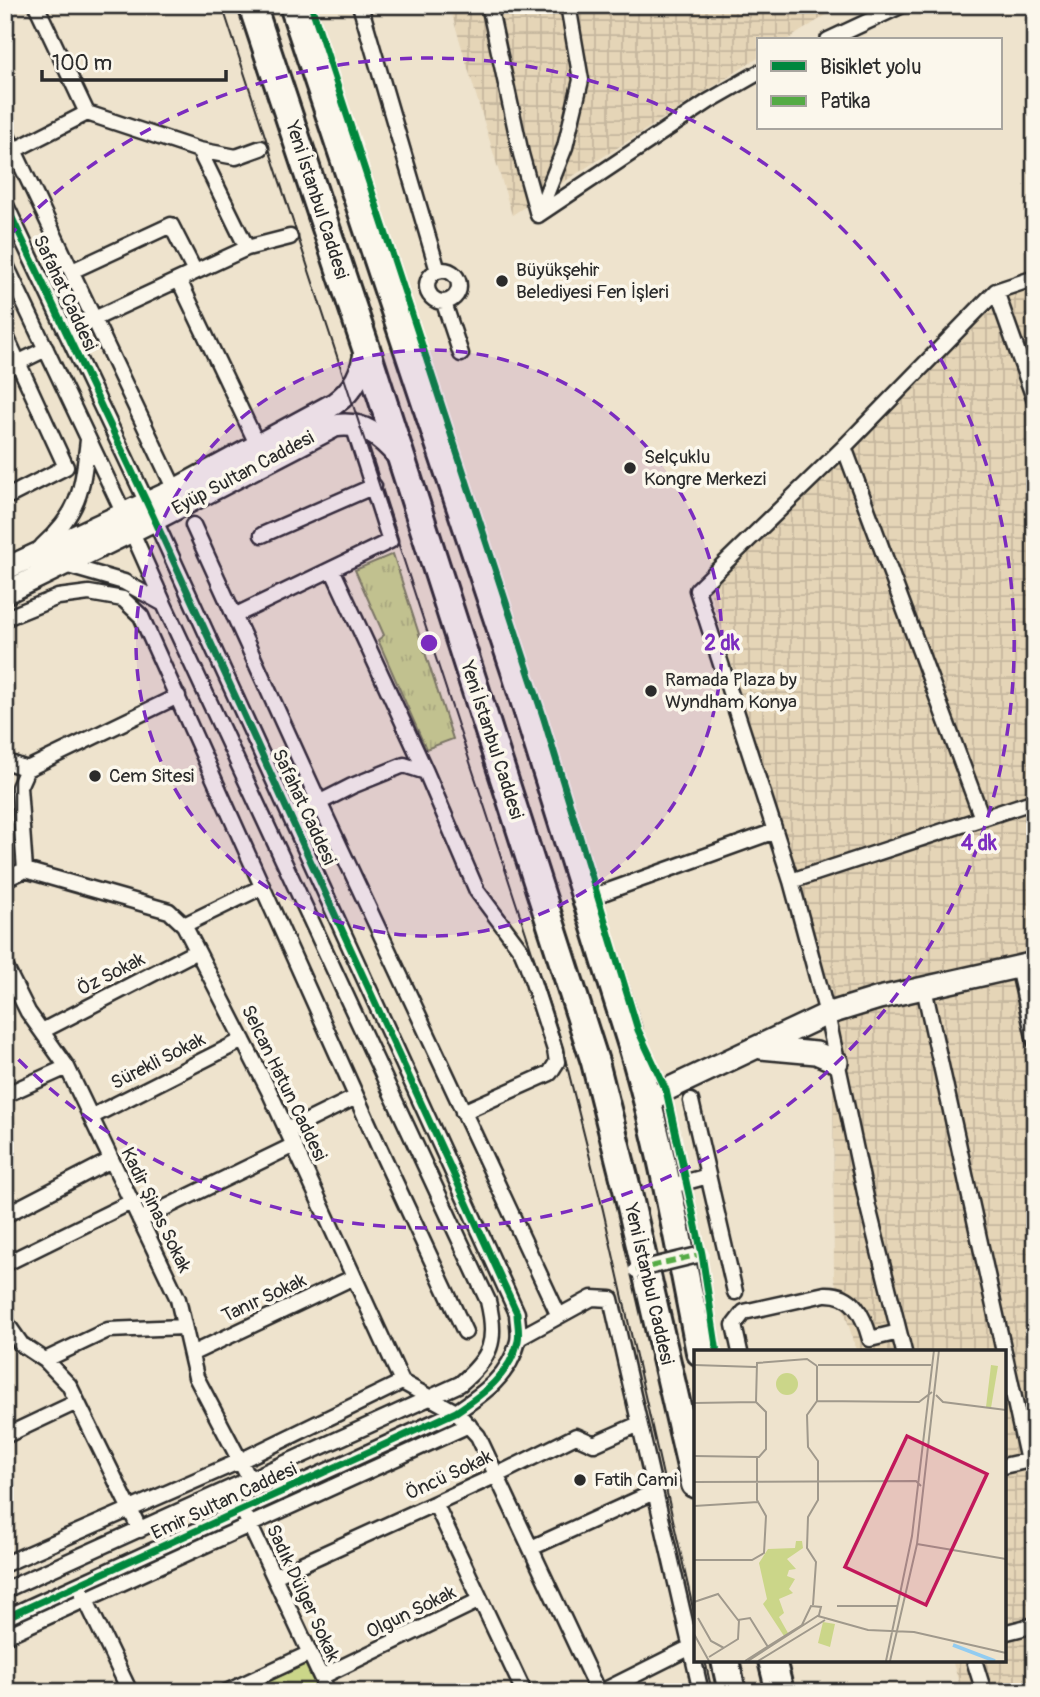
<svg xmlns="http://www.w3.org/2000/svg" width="1040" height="1697" font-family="Pangolin,sans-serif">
  <defs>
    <pattern id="industrial-grid" width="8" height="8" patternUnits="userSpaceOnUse" patternTransform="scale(1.75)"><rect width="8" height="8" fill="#e5d5b7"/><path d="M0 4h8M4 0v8" fill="none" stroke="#c5b79e"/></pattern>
    <pattern id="park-tufts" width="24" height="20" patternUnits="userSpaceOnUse" patternTransform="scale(1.75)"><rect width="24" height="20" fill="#cbd689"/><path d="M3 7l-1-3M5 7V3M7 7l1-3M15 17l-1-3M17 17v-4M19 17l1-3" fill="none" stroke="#aeb876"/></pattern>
  </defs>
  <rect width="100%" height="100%" fill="#eee3cd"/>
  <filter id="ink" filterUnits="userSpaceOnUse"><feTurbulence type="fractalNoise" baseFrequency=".0143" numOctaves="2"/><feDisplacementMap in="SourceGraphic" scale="14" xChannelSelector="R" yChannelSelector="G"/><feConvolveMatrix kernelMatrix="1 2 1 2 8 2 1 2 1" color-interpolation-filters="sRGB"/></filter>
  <g filter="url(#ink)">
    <path fill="url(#industrial-grid)" d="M 449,5 L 842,5 L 787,40 L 758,40 L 758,58 L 512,215 Z
      M 1035,267 L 1035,1692 L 962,1692 L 952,1660 L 1003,1660 L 1003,1352 L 857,1352 L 834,1278 L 833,999 L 709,589 L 993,283 Z"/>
    <path fill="url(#park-tufts)" stroke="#7b805a" stroke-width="2" d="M 393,554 L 453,739 L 426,749 L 378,640 L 384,635 L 355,570 Z
      M 305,1664 L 319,1692 L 246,1692 Z"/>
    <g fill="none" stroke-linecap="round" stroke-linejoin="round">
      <defs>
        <path id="street" d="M 36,5 L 87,113 L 199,150 L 247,248
          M 360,5 L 438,271
          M 489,5 L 521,154 L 538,215
          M 828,40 L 903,5
          M 5,131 L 175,490
          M 199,150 L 236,157 L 261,148
          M 5,155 L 87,113
          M 5,203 L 147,503 L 517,1313 C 517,1321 520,1332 518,1341 C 510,1375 483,1394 456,1412 L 5,1618
          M 538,215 L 709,101 L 758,73
          M 538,215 L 565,147 L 581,80 L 568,5
          M 5,263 L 124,514 L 164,604 L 488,1301 C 498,1342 491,1357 460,1384 L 5,1590
          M427 286a16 16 0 1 1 32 0a16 16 0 1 1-32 0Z
          M 72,271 L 171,225 L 195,272
          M 179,280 L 258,446
          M 996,291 L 1035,401
          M 444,303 L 461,354
          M 66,332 L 247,248 L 290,237
          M 5,334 L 66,467 L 11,495 L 5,493
          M 5,369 L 46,349
          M 844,447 L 982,818
          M 193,525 L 319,802 L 559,1316
          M 262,535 L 374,486
          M 42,546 C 81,511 82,489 88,440
          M 65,565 L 124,582 L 164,604
          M 332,569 L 426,772
          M 5,613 L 11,616 L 58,597 L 89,593 L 123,599 L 141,616 L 378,1145 L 465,1332
          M 234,616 L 390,541 L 353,425
          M 5,761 L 27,769
          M 291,817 L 352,786 L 404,765 L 426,772 L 477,891 L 521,950 L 527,964 L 555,1050 L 557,1062 L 550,1073 L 463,1112
          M 775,831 L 791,881 L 827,1014 L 868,1207 L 904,1352
          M 25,870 L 169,911 L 184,925 L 269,1091 L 402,1382 L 456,1412 L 478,1436 L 598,1692
          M 25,870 L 19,787 L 27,769 L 178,696
          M 5,879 L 25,870
          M 791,881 L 1035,801
          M 586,899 L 775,831 L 697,590 L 844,447 L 996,291 L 1035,278
          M 184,925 L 262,887
          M 5,966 L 28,1012 L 67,1067 L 178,1299 L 196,1377 L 250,1480
          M 1018,967 L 1035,1041
          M 924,988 L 1028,1461
          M 42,1031 L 197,951
          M 5,1095 L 67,1067
          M 691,1101 L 735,1292
          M 91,1117 L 243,1040
          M 287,1131 L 356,1097
          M 668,1187 L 708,1176
          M 5,1215 L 111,1160
          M 140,1220 L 294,1145
          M 5,1264 L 131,1202
          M 5,1321 L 21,1344 L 45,1360 L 69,1385 L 140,1530
          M 519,1338 L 592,1298 L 611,1299 L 701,1692
          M 740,1352 L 734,1325 L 744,1312 L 825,1294 C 853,1293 863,1314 870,1339 L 899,1332
          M 191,1354 L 354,1277
          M 45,1360 L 108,1330 L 184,1327
          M 5,1436 L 77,1402
          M 1003,1466 L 1035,1459
          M 435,1503 L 524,1692
          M 246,1517 L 328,1692
          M 531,1548 L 654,1492
          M 5,1564 L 240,1461 L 402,1382
          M 275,1576 L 497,1475 L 576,1436 L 594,1444 L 639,1424
          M 82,1592 L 130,1692
          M 1003,1633 L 1035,1625
          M 5,1636 L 469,1425
          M 974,1660 L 984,1692
          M 321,1677 L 480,1600
          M 226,1692 L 310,1653
          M 601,1692 L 691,1647"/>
        <path id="secondary" d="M 5,569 L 175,490 L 334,404 C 355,389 362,373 366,348
          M 5,593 L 154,520 L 335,426 C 363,421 382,437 399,457
          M 761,1048 L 816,1053 L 837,1062
          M 648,1102 L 666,1090 L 827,1014 L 879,998 L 1035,963"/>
        <path id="highway" d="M 252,5 L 366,348 L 595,1062 L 627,1189 L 695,1484
          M 293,5 L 516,674 L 633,1049 C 662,1148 680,1250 700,1352
          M 725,1660 L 732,1692
          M 772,1660 L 780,1692"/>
      </defs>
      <use href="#street" stroke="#2b2b2b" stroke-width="19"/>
      <use href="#secondary" stroke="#2b2b2b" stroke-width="26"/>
      <use href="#highway" stroke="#2b2b2b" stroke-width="32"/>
      <use href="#street" stroke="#fbf7ec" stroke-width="14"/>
      <use href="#secondary" stroke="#fbf7ec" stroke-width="21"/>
      <use href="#highway" stroke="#fbf7ec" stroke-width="26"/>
      <path stroke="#2b2b2b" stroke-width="2" d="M 222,5 L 559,1034 L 603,1210 L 695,1617
        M 705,1660 L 712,1692"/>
      <defs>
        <path id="street-bridge" d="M 636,1270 L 702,1254"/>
      </defs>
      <use href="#street-bridge" stroke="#2b2b2b" stroke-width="19" stroke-linecap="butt"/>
      <use href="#street-bridge" stroke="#fbf7ec" stroke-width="14"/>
      <path stroke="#54ab44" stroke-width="5" stroke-dasharray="10 5" stroke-linecap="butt" d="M 636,1270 L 702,1254"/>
      <defs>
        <path id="cycleway" d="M 311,5 L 544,719 L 638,1030 L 666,1090 L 702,1254 L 717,1352
          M 5,203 L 147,503 L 517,1313 C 517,1321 520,1332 518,1341 C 510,1375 483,1394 456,1412 L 5,1618"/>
      </defs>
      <use href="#cycleway" stroke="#fbf7ec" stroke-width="11"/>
      <use href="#cycleway" stroke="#00873e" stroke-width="7"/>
    </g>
  </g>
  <circle cx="429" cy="643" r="293" fill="#7b2cbf" fill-opacity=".12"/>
  <g fill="none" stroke="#7b2cbf" stroke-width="3.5" stroke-dasharray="12 9">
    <circle cx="429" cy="643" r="293"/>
    <path d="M8 237A585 585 0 1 1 8 1049"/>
  </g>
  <g fill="#2b2b2b" stroke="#fbf7ec" stroke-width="2.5">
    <circle cx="502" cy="281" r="7"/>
    <circle cx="630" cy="468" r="7"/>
    <circle cx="651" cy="691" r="7"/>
    <circle cx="95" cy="776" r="7"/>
    <circle cx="580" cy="1480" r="7"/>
  </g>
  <g text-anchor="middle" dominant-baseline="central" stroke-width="7" stroke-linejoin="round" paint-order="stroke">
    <g font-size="19" fill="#2b2b2b" stroke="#fbf7ec">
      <text transform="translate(317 200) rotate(72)">Yeni İstanbul Caddesi</text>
      <text transform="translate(65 293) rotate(65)">Safahat Caddesi</text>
      <text transform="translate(243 473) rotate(-28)">Eyüp Sultan Caddesi</text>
      <text transform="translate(492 740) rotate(72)">Yeni İstanbul Caddesi</text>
      <text transform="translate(304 807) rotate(65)">Safahat Caddesi</text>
      <text transform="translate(111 974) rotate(-27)">Öz Sokak</text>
      <text transform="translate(158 1061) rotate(-27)">Sürekli Sokak</text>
      <text transform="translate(284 1083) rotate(64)">Selcan Hatun Caddesi</text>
      <text transform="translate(156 1210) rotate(64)">Kadir Şinas Sokak</text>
      <text transform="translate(649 1284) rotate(77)">Yeni İstanbul Caddesi</text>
      <text transform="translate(264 1298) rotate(-25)">Tanır Sokak</text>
      <text transform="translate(449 1475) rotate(-25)">Öncü Sokak</text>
      <text transform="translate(224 1501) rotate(-25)">Emir Sultan Caddesi</text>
      <text transform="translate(303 1593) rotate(65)">Sadık Dülger Sokak</text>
      <text transform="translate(411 1612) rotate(-26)">Olgun Sokak</text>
    </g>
    <g font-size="19" fill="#2b2b2b" stroke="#fbf7ec" text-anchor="start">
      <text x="516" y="270">Büyükşehir<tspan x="516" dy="22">Belediyesi Fen İşleri</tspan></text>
      <text x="644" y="457">Selçuklu<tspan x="644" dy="22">Kongre Merkezi</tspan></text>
      <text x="665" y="680">Ramada Plaza by<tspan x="665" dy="22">Wyndham Konya</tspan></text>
      <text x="109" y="776">Cem Sitesi</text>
      <text x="594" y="1480">Fatih Cami</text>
    </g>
  </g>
  <g transform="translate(694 1350)">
    <rect width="312" height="312" fill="#eee3cd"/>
    <path d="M82 34a11 11 0 1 1 22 0a11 11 0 1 1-22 0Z" fill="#cbd689"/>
    <path d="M 297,15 L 304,16 L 297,58 L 292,57 Z" fill="#cbd689"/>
    <path d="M 102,191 L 108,191 L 109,198 L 93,209 L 102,219 L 95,220 L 93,226 L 101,229 L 95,239 L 99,243 L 85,249 L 90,263 L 85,267 L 94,283 L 90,286 L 69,254 L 73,249 L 65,213 L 74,199 L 101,198 ZM 129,272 L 141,274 L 136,297 L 124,293 Z" fill="#cbd689"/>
    <path fill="none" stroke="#92ccf1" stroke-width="3.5" d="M 259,295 L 301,311"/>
    <path fill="none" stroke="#a0998c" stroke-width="2" d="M 0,15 L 62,17M 124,15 L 237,15M 242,45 L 249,52 L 312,60M 123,51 L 225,52 L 238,42M 0,53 L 62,52M 0,106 L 65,107 L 72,99 L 72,62 L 62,52 L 63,13 L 113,9 L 123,16M 0,132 L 222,131 L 227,136M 0,156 L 64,152M 223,194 L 312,209M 0,210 L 58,210 L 70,203 L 72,166 L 63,150 L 63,108M 0,252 L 24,244 L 44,270 L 56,268 L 74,297M 119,255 L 122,212 L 113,198 L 114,167 L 124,150 L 124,111 L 114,97 L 113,65 L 123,51 L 123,16M 143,256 L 203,256M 124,266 L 174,280 L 220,282 L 312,303M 4,268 L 17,291 L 30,298M 0,284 L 15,311M 15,307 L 44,289 L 45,270M 51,311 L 108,275 L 117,256 L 127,257 L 125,265 L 54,311M 64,311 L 131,270M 192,311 L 218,186 L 240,0M 196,311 L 223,194 L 245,0"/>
    <path fill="#c2185b" fill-opacity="0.15" stroke="#c2185b" stroke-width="3.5" d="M 213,86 L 293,124 L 232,255 L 151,217 Z"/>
    <rect width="312" height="312" fill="none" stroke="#2b2b2b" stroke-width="3.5"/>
  </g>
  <circle cx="429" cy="643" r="10" fill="#7b2cbf" stroke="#fbf7ec" stroke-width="3.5"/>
  <g font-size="21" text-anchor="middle" font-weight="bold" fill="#7b2cbf" stroke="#fbf7ec" stroke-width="7" stroke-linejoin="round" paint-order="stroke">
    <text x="722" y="650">2 dk</text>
    <text x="979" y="850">4 dk</text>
  </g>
  <rect width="1040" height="1697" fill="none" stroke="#fbf7ec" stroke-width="28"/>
  <rect x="14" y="14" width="1012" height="1669" fill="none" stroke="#2b2b2b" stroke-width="2.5" filter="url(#ink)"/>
  <rect x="757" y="38" width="245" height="91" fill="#fbf7ec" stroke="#a8a59f" stroke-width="2"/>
  <rect x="771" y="61" width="35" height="10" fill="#00873e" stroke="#a8a59f" stroke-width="2"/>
  <text x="820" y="74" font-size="21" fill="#2b2b2b">Bisiklet yolu</text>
  <rect x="771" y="96" width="35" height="10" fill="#54ab44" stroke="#a8a59f" stroke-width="2"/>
  <text x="820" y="108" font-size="21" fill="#2b2b2b">Patika</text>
  <path d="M42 70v10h184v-10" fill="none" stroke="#2b2b2b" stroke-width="3.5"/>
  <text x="52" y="70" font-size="21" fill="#2b2b2b" stroke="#fbf7ec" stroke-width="5" paint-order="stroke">100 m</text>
</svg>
